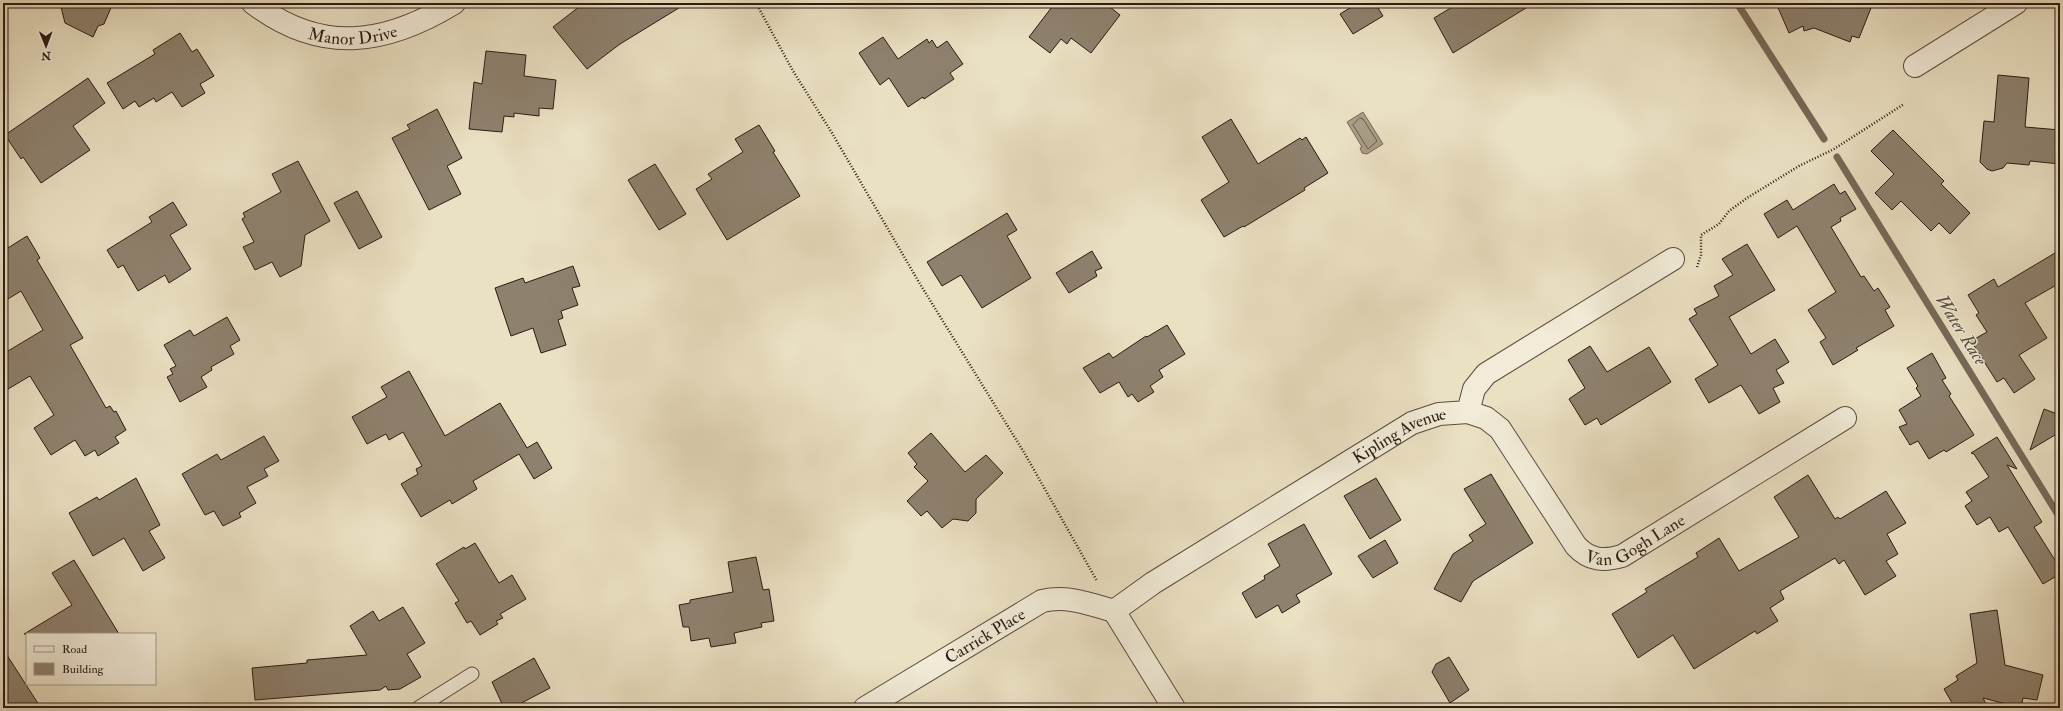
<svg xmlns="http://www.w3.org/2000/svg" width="2063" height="711" font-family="'IM FELL Double Pica',serif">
  <rect width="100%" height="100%" fill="#eae0c2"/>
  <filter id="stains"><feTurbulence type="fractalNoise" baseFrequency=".005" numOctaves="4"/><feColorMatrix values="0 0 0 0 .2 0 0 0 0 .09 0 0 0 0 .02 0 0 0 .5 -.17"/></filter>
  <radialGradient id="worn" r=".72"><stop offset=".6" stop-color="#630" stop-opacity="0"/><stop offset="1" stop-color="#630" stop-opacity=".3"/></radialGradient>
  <path fill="#a99d86" stroke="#776958" d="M 1363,112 L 1383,144 L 1367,154 L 1362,153 L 1360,148 L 1362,147 L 1347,122 Z"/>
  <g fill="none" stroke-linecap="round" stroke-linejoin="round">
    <path stroke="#6a5c4c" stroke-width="1" d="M 1360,118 L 1363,119 L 1377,141 L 1368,149 L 1353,125 Z"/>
    <path stroke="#776958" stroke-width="7" d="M 1737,3 L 1824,139
      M 1837,157 L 2060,518"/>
  </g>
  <path fill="#8e816e" stroke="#2b1b13" d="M 60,3 L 113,3 L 104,24 L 98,26 L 93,37 L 65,23 Z
    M 584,3 L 687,3 L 620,44 L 587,69 L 553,27 Z
    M 1055,3 L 1105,3 L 1120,15 L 1091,53 L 1071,38 L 1067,44 L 1061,39 L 1050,53 L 1029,37 Z
    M 1358,3 L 1375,3 L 1383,16 L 1353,34 L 1340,14 Z
    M 1459,3 L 1534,3 L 1453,53 L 1434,18 Z
    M 1776,3 L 1873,3 L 1859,38 L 1852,36 L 1850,42 L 1814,28 L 1804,31 L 1803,26 L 1789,33 Z
    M 180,33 L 192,52 L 197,49 L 214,76 L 200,84 L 205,93 L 182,107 L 172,92 L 156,102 L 154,98 L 139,107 L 135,101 L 123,109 L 107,83 L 155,54 L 153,50 Z
    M 883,37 L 898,59 L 927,39 L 929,43 L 932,40 L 937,48 L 947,41 L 963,64 L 950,73 L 954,79 L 924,99 L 923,97 L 908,107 L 889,78 L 880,85 L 859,53 Z
    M 486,51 L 526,55 L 524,76 L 556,80 L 553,109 L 539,108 L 539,116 L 514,113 L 514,117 L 504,116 L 502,132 L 469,129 L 474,82 L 482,84 Z
    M 1998,75 L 2029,78 L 2025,127 L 2060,130 L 2060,164 L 2030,161 L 2029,165 L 2007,163 L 2003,168 L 1992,171 L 1987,169 L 1980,162 L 1984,121 L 1994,122 Z
    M 88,78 L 105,103 L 73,126 L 90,150 L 41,183 L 23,157 L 21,159 L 5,135 Z
    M 437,109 L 462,158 L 447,166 L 461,194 L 429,210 L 392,138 L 410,129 L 407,125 Z
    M 1231,119 L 1258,164 L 1300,138 L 1302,140 L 1306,137 L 1328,173 L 1304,188 L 1305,190 L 1244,227 L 1243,226 L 1224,237 L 1201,200 L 1229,182 L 1202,137 Z
    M 759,125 L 775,151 L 773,152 L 800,196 L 727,240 L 696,189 L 712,179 L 708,174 L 743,152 L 735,139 Z
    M 1893,130 L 1944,181 L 1941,184 L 1970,213 L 1950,234 L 1939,223 L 1931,231 L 1901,201 L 1892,210 L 1875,193 L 1894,174 L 1871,151 Z
    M 298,161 L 330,221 L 305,235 L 301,266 L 280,277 L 272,262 L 255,270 L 243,247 L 254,242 L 242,219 L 245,217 L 243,213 L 281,192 L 272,174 Z
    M 655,164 L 686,214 L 659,230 L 628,180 Z
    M 1834,184 L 1840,194 L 1845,191 L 1856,209 L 1840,218 L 1841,221 L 1831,227 L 1861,277 L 1864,276 L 1874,291 L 1878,288 L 1890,307 L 1885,310 L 1894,326 L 1856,348 L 1858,350 L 1833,365 L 1820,342 L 1826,338 L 1808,310 L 1836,292 L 1797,226 L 1778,238 L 1764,214 L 1787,200 L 1793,210 Z
    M 357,191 L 382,237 L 359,249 L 334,203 Z
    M 173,202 L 187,225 L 170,235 L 191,269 L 169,283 L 165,275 L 138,291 L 123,265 L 118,268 L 107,250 L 152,222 L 149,217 Z
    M 1007,213 L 1017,230 L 1007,236 L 1031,278 L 982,308 L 961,275 L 942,286 L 927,262 Z
    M 27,236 L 40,258 L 37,260 L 83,338 L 70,345 L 106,408 L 110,406 L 114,412 L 116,411 L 126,430 L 115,437 L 119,443 L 98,456 L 95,450 L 85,456 L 75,440 L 51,455 L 34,428 L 54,415 L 30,376 L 3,392 L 3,354 L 43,330 L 21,291 L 3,302 L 3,251 Z
    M 1747,244 L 1775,290 L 1729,317 L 1751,354 L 1775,339 L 1789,362 L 1776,370 L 1784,383 L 1773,388 L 1780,402 L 1759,414 L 1741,385 L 1709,403 L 1695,379 L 1718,365 L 1689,319 L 1697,314 L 1694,309 L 1719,296 L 1714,286 L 1733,275 L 1722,259 Z
    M 2060,250 L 2060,283 L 2025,303 L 2047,338 L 2019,355 L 2035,379 L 2014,393 L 2004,378 L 1997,382 L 1971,341 L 1987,332 L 1976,315 L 1979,313 L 1968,295 L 1994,279 L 1998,287 Z
    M 1092,251 L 1102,268 L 1095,271 L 1097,276 L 1069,293 L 1056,273 Z
    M 573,266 L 580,286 L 572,288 L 578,305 L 561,311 L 563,318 L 558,320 L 566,345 L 541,353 L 533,328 L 511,336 L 495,288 L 523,278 L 525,283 Z
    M 227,317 L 240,340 L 230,346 L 234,354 L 211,367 L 212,370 L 201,377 L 207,387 L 180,402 L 167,377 L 173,374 L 170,369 L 176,366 L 164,345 L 190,330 L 194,336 Z
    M 1167,325 L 1185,354 L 1159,370 L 1163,377 L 1150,386 L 1154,392 L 1138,402 L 1132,394 L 1128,397 L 1119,382 L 1100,393 L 1083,368 L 1109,353 L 1113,358 L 1146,336 L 1147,337 Z
    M 1590,346 L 1607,372 L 1649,347 L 1671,382 L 1601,425 L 1597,418 L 1585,425 L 1569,399 L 1585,388 L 1568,360 Z
    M 1932,353 L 1946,378 L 1942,380 L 1951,394 L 1949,396 L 1974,435 L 1946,452 L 1944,450 L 1929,459 L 1918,441 L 1910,445 L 1899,427 L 1907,424 L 1899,410 L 1921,396 L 1916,388 L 1918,386 L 1907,368 Z
    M 409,371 L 445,436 L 500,403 L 527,448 L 537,442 L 552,468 L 534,479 L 519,454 L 473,481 L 477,489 L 452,504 L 450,500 L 421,517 L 401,484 L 418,474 L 416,469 L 422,466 L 403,432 L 389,440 L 386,434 L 367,444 L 352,417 L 387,397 L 381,387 Z
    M 2044,409 L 2060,415 L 2060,432 L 2030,450 Z
    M 931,433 L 965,472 L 986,455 L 1003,473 L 976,499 L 976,513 L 968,521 L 953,519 L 942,528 L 927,511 L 921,516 L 907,501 L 928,481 L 914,467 L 917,464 L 908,453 Z
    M 264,436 L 279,461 L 264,469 L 268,476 L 247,487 L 256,503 L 239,513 L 241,517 L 223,526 L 214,511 L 205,515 L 182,474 L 217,454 L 221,460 Z
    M 1997,437 L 2017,469 L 2007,465 L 2042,522 L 2034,527 L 2060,568 L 2060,574 L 2043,584 L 2008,527 L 1999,532 L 1990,517 L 1977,525 L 1965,506 L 1972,501 L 1966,492 L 1989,477 L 1974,454 L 1971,453 Z
    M 1491,474 L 1533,543 L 1473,581 L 1461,602 L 1434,589 L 1453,554 L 1473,541 L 1469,535 L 1486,524 L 1464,489 Z
    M 1808,475 L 1835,519 L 1838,517 L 1840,519 L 1886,491 L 1906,523 L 1887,534 L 1898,554 L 1886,561 L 1896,576 L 1865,595 L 1844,560 L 1839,564 L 1835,558 L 1780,591 L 1784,599 L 1770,608 L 1778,621 L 1757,634 L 1755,631 L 1694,669 L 1673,635 L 1638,658 L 1612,614 L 1647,592 L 1645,589 L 1698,557 L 1696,553 L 1719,538 L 1739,571 L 1799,537 L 1774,497 Z
    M 136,478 L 160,525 L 149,531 L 165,558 L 143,571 L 124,538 L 93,556 L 69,513 L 97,497 L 99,500 Z
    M 1376,478 L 1401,520 L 1370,539 L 1344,496 Z
    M 1304,524 L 1332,574 L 1296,595 L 1300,602 L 1282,613 L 1278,605 L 1256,618 L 1242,593 L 1265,579 L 1264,576 L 1280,566 L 1268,544 Z
    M 1385,540 L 1398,563 L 1373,578 L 1358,556 Z
    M 475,543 L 499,583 L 512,575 L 526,599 L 500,614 L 503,618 L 496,621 L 498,624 L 480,635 L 471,621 L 467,623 L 455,603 L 459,601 L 436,564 L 464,547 L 465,549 Z
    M 756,557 L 763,590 L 769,589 L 774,621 L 761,623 L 762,627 L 734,633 L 736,643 L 711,647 L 709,638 L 691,641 L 689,627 L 683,627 L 679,605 L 690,603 L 690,600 L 733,592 L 728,562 Z
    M 74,560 L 119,634 L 24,634 L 72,605 L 52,573 Z
    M 403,607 L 425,643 L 407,654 L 421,677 L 400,689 L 388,690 L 386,686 L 380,690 L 255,700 L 252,668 L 307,663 L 307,660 L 367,655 L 350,626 L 373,611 L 379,621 Z
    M 1997,610 L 2005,665 L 2043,675 L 2037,700 L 2023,698 L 2021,708 L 1983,698 L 1988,708 L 1955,708 L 1944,689 L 1958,680 L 1956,676 L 1977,663 L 1970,614 Z
    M 3,649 L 41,708 L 3,708 Z
    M 1449,657 L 1469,690 L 1450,703 L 1432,672 L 1436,664 Z
    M 534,658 L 550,688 L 512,708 L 504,708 L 492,682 Z"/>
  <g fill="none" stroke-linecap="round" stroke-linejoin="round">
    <defs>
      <path id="lane" d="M 418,708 L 472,674"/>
      <g id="street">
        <path id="s1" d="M 253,3 C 321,55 385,45 454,3"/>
        <path d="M 1915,66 L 2016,3"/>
        <path id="s2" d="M 1468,412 L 1486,418 L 1500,429 L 1576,546 C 1590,561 1604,561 1622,556 L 1845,418"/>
        <path id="s3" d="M 1114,611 L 1153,583 L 1412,423 L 1439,414 L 1468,412 L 1474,389 L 1486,374 L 1673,259"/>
        <path d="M 1114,611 L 1174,708"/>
        <path id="s4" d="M 865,708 L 1042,601 C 1067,595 1090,604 1114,611"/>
      </g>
    </defs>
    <use href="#lane" stroke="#5b4c3f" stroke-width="15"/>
    <use href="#street" stroke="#5b4c3f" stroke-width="24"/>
    <path stroke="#2b1b13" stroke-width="2.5" stroke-dasharray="1 2" stroke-linecap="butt" d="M 756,3 L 793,71 L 832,133 L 920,284 L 1025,454 L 1097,581
      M 1697,267 L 1701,255 L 1701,235 L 1719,224 L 1729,211 L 1747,198 L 1799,166 L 1834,149 L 1904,104"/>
    <use href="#lane" stroke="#f1ebd7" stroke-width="13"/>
    <use href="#street" stroke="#f1ebd7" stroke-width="22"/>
  </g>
  <g text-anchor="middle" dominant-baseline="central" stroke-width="3" stroke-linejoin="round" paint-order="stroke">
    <g font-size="17" fill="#2b1b13" stroke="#f1ebd7">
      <text stroke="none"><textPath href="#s1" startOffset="108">Manor Drive</textPath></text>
      <text stroke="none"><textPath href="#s3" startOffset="336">Kipling Avenue</textPath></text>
      <text stroke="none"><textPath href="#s2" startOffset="244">Van Gogh Lane</textPath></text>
      <text stroke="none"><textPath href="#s4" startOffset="140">Carrick Place</textPath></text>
    </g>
    <g font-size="18" font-style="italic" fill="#5d4f41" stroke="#f1ebd7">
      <text transform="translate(1961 330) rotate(58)">Water Race</text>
    </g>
  </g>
  <rect width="2063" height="711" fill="none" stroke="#eae0c2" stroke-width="16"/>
  <rect x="4" y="4" width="2055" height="703" fill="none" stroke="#2b1b13" stroke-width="2"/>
  <rect x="8" y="8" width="2047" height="695" fill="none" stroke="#2b1b13"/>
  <rect x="26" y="633" width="130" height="52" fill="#f1ebd7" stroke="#a29889"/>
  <rect x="34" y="646" width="20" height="6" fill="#f1ebd7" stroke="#a29889"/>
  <text x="62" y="653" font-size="12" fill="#2b1b13">Road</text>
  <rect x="34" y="663" width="20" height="12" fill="#8e816e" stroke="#a29889"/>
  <text x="62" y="673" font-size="12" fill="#2b1b13">Building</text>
  <g transform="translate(46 46) rotate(179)" stroke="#f1ebd7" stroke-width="3" paint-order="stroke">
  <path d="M0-3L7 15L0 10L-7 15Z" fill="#2b1b13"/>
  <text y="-6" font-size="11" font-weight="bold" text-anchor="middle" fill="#2b1b13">N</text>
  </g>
  <rect width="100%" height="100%" filter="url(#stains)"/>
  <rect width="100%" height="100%" fill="url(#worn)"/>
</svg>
